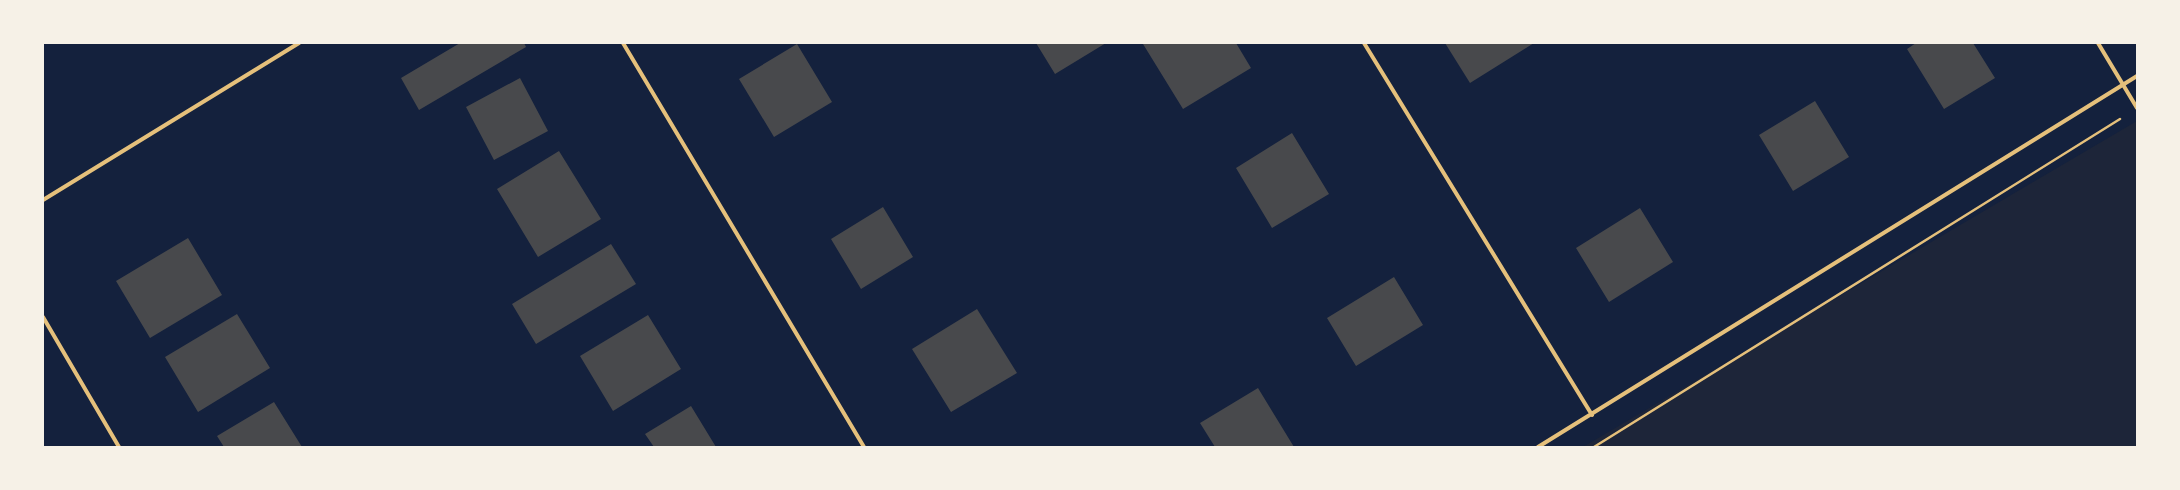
<svg xmlns="http://www.w3.org/2000/svg" width="2180" height="490" font-family="Commissioner,sans-serif">
  <rect width="100%" height="100%" fill="#14213d"/>
  <path fill="#1d2539" d="M 2137,121 L 2137,447 L 1583,447 Z"/>
  <path fill="#48494c" d="M 460,43 L 524,43 L 526,47 L 419,110 L 401,78 Z
    M 1036,43 L 1106,43 L 1055,74 Z
    M 1145,43 L 1236,43 L 1251,68 L 1183,109 L 1143,44 Z
    M 1445,43 L 1534,43 L 1470,83 Z
    M 1916,43 L 1973,43 L 1995,78 L 1944,109 L 1907,49 Z
    M 797,44 L 832,102 L 774,137 L 739,79 Z
    M 520,78 L 548,131 L 494,160 L 466,107 Z
    M 1815,101 L 1849,157 L 1793,191 L 1759,135 Z
    M 1292,133 L 1329,194 L 1272,228 L 1236,168 Z
    M 559,151 L 601,219 L 538,257 L 497,189 Z
    M 883,207 L 913,257 L 861,289 L 831,239 Z
    M 1640,208 L 1673,262 L 1609,302 L 1576,248 Z
    M 188,238 L 222,295 L 150,338 L 116,281 Z
    M 611,244 L 636,284 L 536,344 L 512,304 Z
    M 1394,277 L 1423,325 L 1356,366 L 1327,318 Z
    M 977,309 L 1017,373 L 951,412 L 912,349 Z
    M 237,314 L 270,368 L 198,412 L 165,357 Z
    M 648,315 L 681,369 L 613,411 L 580,356 Z
    M 1258,388 L 1294,447 L 1215,447 L 1200,423 Z
    M 274,402 L 302,447 L 224,447 L 217,436 Z
    M 691,406 L 716,447 L 654,447 L 645,434 Z"/>
  <g fill="none" stroke-linecap="round" stroke-linejoin="round">
    <path stroke="#e5c07b" stroke-width="2.5" d="M 1594,447 L 2120,119"/>
    <path stroke="#e5c07b" stroke-width="4" d="M 623,43 L 864,447
      M 1364,43 L 1592,415
      M 2098,43 L 2137,108
      M 43,200 L 299,43
      M 43,317 L 119,447
      M 1538,447 L 2137,76"/>
  </g>
  <rect width="2180" height="490" fill="none" stroke="#f6f1e7" stroke-width="88"/>
</svg>
